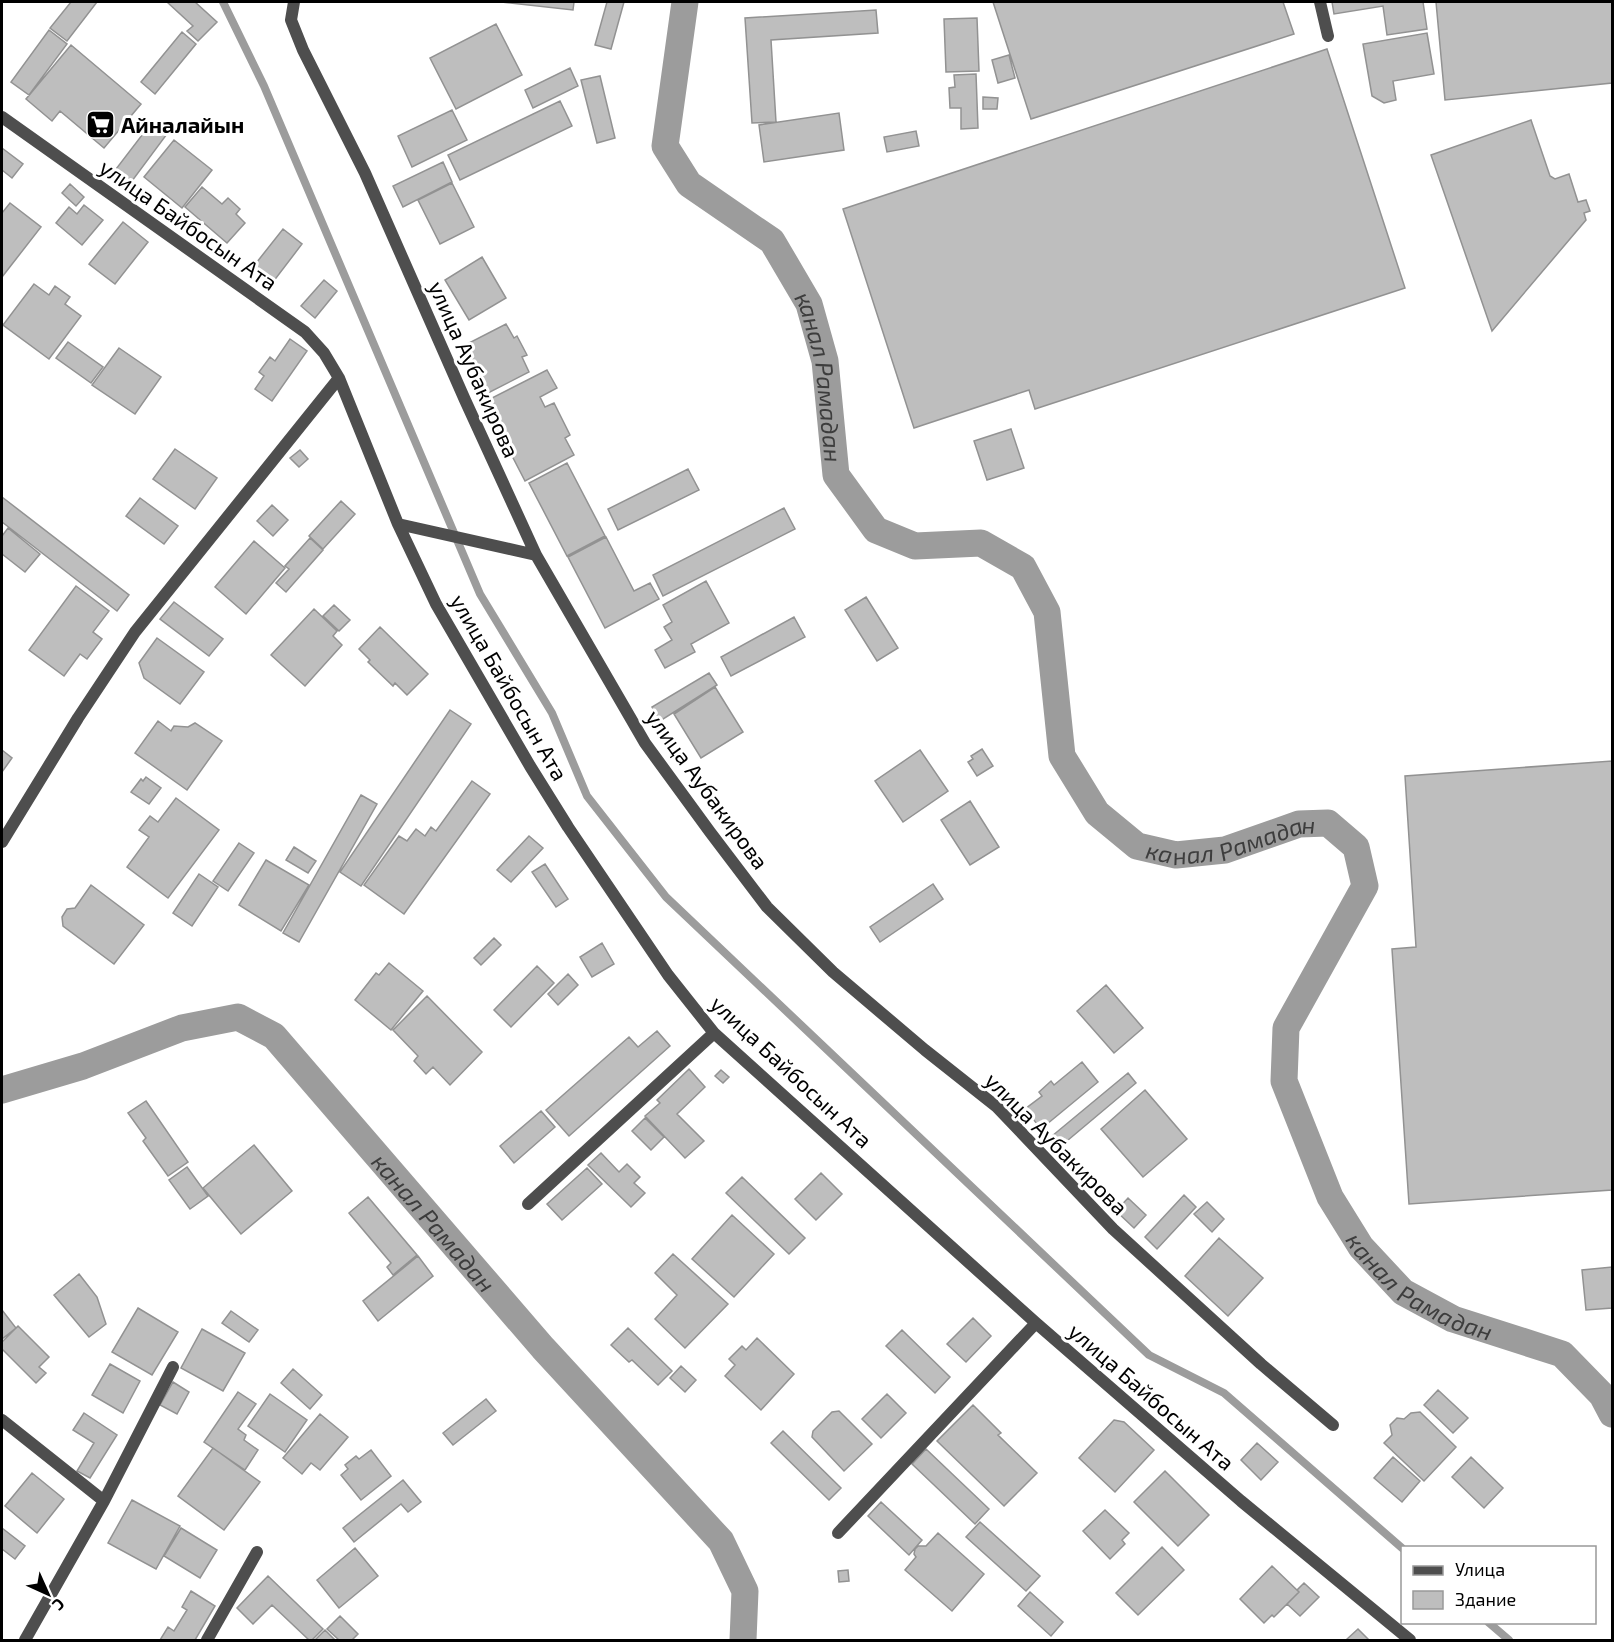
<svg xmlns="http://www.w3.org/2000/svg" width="1614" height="1642" font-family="'Exo 2',sans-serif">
  <rect width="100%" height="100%" fill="#fff"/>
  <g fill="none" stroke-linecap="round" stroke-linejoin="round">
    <path stroke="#9c9c9c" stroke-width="8" d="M 223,2 L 264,86 L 480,594 L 552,713 L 587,796 L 666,897 L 1149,1355 L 1224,1393 L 1402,1548
      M 1488,1622 L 1509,1640"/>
    <g stroke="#9c9c9c" stroke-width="27">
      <path id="s1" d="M 685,2 L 665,146 L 689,184 L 772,241 L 809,304 L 825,361 L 836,475 L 876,530 L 915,546 L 981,543 L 1023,567 L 1047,612 L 1062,756 L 1097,813 L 1137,846 L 1176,855 L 1225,850 L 1299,824 L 1328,823 L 1356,847 L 1365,886 L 1286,1028 L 1284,1081 L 1330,1197 L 1361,1247 L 1403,1292 L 1453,1319 L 1562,1354 L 1602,1395 L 1612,1414"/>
      <path id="s2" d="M 2,1090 L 83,1066 L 182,1028 L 238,1017 L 274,1036 L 543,1348 L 721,1541 L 745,1591 L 743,1640"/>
    </g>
  </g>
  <path fill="#bebebe" stroke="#929292" stroke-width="1.5" d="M 71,2 L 97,2 L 67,41 L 50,28 Z
    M 167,2 L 195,2 L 217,22 L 198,41 L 187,31 L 193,26 Z
    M 501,2 L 574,2 L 573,10 Z
    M 607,2 L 624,2 L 611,49 L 595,45 Z
    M 993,2 L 1283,2 L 1294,34 L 1031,119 Z
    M 1332,2 L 1423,2 L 1427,29 L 1387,35 L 1383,6 L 1334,14 Z
    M 1436,2 L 1612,2 L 1612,83 L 1445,100 Z
    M 876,10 L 878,33 L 771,40 L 776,122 L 752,123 L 745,18 Z
    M 977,18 L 979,71 L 946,72 L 944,19 Z
    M 496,24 L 522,75 L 456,109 L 430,58 Z
    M 49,30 L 67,44 L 29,95 L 11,82 Z
    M 182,32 L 196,44 L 155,94 L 141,82 Z
    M 1427,33 L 1434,74 L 1393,81 L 1396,100 L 1384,103 L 1372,96 L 1363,44 Z
    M 71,45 L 141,104 L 104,148 L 60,111 L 52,121 L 26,99 Z
    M 1327,49 L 1405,288 L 1035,409 L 1029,390 L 914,428 L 843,209 Z
    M 1009,55 L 1015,78 L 998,83 L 992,60 Z
    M 570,68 L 578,86 L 533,108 L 525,90 Z
    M 976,74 L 978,128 L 961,129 L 961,108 L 950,108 L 949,88 L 955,87 L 954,75 Z
    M 600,76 L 615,138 L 597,143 L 581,80 Z
    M 983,97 L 998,98 L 997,109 L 983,109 Z
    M 560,101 L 572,126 L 460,180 L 448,155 Z
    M 452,110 L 467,140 L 412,167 L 398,136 Z
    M 839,113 L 844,150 L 764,162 L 759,125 Z
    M 1531,120 L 1550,176 L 1555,179 L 1569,174 L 1578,202 L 1586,200 L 1590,211 L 1584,213 L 1586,220 L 1492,331 L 1431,155 Z
    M 152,122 L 167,134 L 132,181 L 116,169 Z
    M 916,131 L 919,146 L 887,152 L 884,137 Z
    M 174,140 L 212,170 L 182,208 L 144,177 Z
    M 2,148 L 23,164 L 12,178 L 2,170 Z
    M 443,162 L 452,182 L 403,207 L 393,186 Z
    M 452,183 L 474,227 L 440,244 L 418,200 Z
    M 70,184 L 84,197 L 76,206 L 62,193 Z
    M 202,187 L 222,204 L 228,198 L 240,209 L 236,214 L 245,223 L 227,243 L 185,207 Z
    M 10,203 L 41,227 L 2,277 L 2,213 Z
    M 84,205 L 103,220 L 82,245 L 56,223 L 69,207 L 77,214 Z
    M 123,222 L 148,242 L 115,284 L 89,264 Z
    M 283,229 L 302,244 L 273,282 L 253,267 Z
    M 482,257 L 506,298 L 469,320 L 445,280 Z
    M 324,280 L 337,291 L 315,318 L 301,306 Z
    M 34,284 L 49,295 L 55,286 L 70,297 L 65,304 L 81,316 L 49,359 L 3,325 Z
    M 506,324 L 514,338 L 517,336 L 527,355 L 522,357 L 529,372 L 488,393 L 482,381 L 477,384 L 467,363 L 473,360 L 465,345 Z
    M 290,339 L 307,351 L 272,401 L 255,389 L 264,376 L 259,372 L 270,357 L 275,361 Z
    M 68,342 L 103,367 L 91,383 L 56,358 Z
    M 119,348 L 161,377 L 135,414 L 92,385 Z
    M 547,370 L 557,388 L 540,397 L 545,407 L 554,403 L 570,435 L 565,438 L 574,455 L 525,481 L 484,402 Z
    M 1011,429 L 1024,468 L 987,480 L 974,441 Z
    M 175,449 L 217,478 L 195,509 L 153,479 Z
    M 300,450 L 308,459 L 299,467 L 290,458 Z
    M 567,463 L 605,536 L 567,556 L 529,483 Z
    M 688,469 L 699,490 L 618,530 L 608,509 Z
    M 2,497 L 129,595 L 117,611 L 2,522 Z
    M 140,498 L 178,526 L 164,544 L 126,516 Z
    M 341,501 L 355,514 L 323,549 L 309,536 Z
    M 272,505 L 288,520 L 273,536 L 257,521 Z
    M 784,508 L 795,529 L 663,596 L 653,575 Z
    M 8,528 L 40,554 L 25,572 L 2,554 L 2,536 Z
    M 606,537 L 634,591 L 650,583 L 659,599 L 605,628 L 568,557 Z
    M 310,538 L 323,550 L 286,592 L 276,583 L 289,569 L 285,566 Z
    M 254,541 L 285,568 L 246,614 L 215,587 Z
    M 706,581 L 729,623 L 691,644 L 695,652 L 665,668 L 655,650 L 672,640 L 664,627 L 672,622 L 663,605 Z
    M 76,586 L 109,611 L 93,632 L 102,639 L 87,659 L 80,654 L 64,676 L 29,650 Z
    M 866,597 L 898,648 L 877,661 L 845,610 Z
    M 174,602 L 223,639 L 209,656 L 160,619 Z
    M 334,605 L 350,620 L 339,631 L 323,616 Z
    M 314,609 L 337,631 L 333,636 L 342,645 L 305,686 L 271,655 Z
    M 794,617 L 805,637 L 731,676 L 721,657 Z
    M 380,627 L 428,674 L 407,695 L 395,683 L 393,686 L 368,662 L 370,660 L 359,649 Z
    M 157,638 L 204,672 L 180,704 L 144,678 L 139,663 Z
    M 709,673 L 717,685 L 660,721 L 652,707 Z
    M 715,687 L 743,732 L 701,758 L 674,714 Z
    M 450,710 L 471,724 L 361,886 L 340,872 Z
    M 158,721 L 171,731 L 174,726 L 188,727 L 195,723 L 222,741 L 187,790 L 135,753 Z
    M 982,749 L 993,766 L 977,776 L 968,762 L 973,759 L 971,756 Z
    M 2,750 L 12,758 L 2,772 Z
    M 920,750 L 948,791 L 903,822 L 875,781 Z
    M 1612,761 L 1612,1190 L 1409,1204 L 1392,949 L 1416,947 L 1405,776 Z
    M 146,777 L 161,788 L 149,804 L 131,792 L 141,779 L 143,781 Z
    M 472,781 L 490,794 L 404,914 L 364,885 L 399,836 L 407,841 L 416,829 L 425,836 L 431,827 L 436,831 Z
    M 361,795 L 377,804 L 299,942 L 283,933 Z
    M 176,798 L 219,830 L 168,898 L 127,867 L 149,837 L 139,830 L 150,816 L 158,822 Z
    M 970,801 L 999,847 L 970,865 L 941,820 Z
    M 529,836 L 543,848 L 511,882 L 497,870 Z
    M 239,843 L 254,853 L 228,891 L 213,881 Z
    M 294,847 L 316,861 L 308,873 L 286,860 Z
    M 266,860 L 309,885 L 281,931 L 239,905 Z
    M 545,864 L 568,899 L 556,907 L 532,872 Z
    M 199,874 L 218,887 L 192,926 L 173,913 Z
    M 933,884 L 943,899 L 880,942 L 870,927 Z
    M 91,885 L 144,925 L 114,964 L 63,926 L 62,917 L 67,909 L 75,908 Z
    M 494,938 L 501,945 L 481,965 L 474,958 Z
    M 602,943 L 614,964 L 592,977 L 580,957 Z
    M 389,963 L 423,991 L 391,1030 L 355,1000 L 376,973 L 379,975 Z
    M 537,966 L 554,983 L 511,1027 L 494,1010 Z
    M 568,974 L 578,985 L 558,1005 L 548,994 Z
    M 1106,985 L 1143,1028 L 1114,1053 L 1077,1011 Z
    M 427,996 L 482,1052 L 450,1085 L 433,1067 L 426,1074 L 414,1061 L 418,1056 L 393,1030 Z
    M 657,1031 L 670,1046 L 569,1136 L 546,1110 L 629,1037 L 638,1047 Z
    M 1082,1062 L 1098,1082 L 1041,1129 L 1025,1109 L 1042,1096 L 1039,1092 L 1051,1081 L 1054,1085 Z
    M 689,1069 L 705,1087 L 677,1114 L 704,1141 L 685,1158 L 645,1116 L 660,1103 L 657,1100 Z
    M 721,1070 L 729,1077 L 723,1083 L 715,1076 Z
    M 1128,1073 L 1136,1083 L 1055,1151 L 1046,1141 Z
    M 1145,1090 L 1187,1139 L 1143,1177 L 1101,1129 Z
    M 146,1101 L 188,1162 L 168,1176 L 143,1141 L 146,1138 L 128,1113 Z
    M 541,1111 L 555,1127 L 514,1163 L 500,1146 Z
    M 645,1118 L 664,1137 L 651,1150 L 632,1131 Z
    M 254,1145 L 292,1191 L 241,1234 L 203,1188 Z
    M 601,1153 L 619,1172 L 627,1164 L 640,1177 L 634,1183 L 645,1193 L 631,1207 L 588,1165 Z
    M 187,1167 L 208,1196 L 190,1209 L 169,1180 Z
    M 587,1168 L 602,1184 L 562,1220 L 547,1204 Z
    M 821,1173 L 842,1194 L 816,1220 L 795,1199 Z
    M 742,1177 L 805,1238 L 789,1254 L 726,1193 Z
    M 1184,1195 L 1196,1207 L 1157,1249 L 1145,1237 Z
    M 368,1197 L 417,1255 L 393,1275 L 387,1267 L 391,1263 L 349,1213 Z
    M 1128,1198 L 1146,1215 L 1134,1228 L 1116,1211 Z
    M 1207,1202 L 1224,1219 L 1212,1232 L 1194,1214 Z
    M 732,1215 L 774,1254 L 734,1297 L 692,1259 Z
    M 1219,1238 L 1263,1278 L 1228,1316 L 1185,1276 Z
    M 673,1254 L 728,1304 L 685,1348 L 655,1319 L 677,1295 L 655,1273 Z
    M 418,1256 L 433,1276 L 378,1321 L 363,1301 Z
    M 1612,1267 L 1612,1308 L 1586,1310 L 1582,1270 Z
    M 79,1274 L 97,1297 L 106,1324 L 89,1337 L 54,1295 Z
    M 138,1308 L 178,1332 L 152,1375 L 112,1352 Z
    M 2,1310 L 16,1328 L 2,1339 Z
    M 231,1311 L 258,1330 L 249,1342 L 222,1323 Z
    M 973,1318 L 991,1336 L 966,1362 L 947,1344 Z
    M 18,1326 L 49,1357 L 39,1367 L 46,1373 L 36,1383 L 2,1349 L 2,1342 Z
    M 628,1328 L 672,1371 L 658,1385 L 632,1360 L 629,1362 L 611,1345 Z
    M 202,1329 L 245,1353 L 223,1391 L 181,1368 Z
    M 902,1330 L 950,1377 L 935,1393 L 886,1346 Z
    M 757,1338 L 794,1374 L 761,1410 L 725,1376 L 735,1365 L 729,1359 L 742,1346 L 746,1350 Z
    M 110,1364 L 140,1381 L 123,1413 L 92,1395 Z
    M 681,1366 L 696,1380 L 685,1392 L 670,1378 Z
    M 293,1369 L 322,1395 L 310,1409 L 281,1383 Z
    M 173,1382 L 189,1392 L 177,1414 L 160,1405 Z
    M 1438,1390 L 1468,1418 L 1453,1433 L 1424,1405 Z
    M 238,1392 L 256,1404 L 238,1429 L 246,1435 L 244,1440 L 258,1450 L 245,1470 L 204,1442 Z
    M 270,1394 L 307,1420 L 285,1452 L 248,1426 Z
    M 887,1394 L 906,1413 L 881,1438 L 862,1419 Z
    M 486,1399 L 496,1411 L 453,1445 L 443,1433 Z
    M 973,1405 L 1001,1433 L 998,1435 L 1037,1473 L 1004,1506 L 937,1441 Z
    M 839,1411 L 872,1444 L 844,1471 L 812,1437 L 813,1431 L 832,1412 Z
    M 1420,1412 L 1456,1447 L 1424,1481 L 1384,1443 L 1392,1435 L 1390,1425 L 1397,1418 L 1404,1419 L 1411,1413 Z
    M 84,1413 L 117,1435 L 90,1478 L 77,1471 L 94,1443 L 73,1430 Z
    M 320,1414 L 348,1437 L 320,1470 L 311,1463 L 302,1474 L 283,1458 Z
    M 1114,1420 L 1124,1422 L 1154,1450 L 1115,1492 L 1079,1458 Z
    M 783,1431 L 841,1488 L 829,1500 L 771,1443 Z
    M 1257,1443 L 1278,1462 L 1261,1480 L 1241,1460 Z
    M 213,1448 L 260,1482 L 224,1530 L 178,1496 Z
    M 926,1449 L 989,1509 L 975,1524 L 912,1464 Z
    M 371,1450 L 391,1476 L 361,1500 L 341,1475 L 348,1469 L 345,1465 L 356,1456 L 359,1459 Z
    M 1393,1457 L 1420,1481 L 1402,1502 L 1374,1478 Z
    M 1471,1457 L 1503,1488 L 1484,1508 L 1452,1477 Z
    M 1165,1471 L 1209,1515 L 1178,1546 L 1134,1502 Z
    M 32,1473 L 64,1499 L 37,1533 L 5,1506 Z
    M 403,1480 L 421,1502 L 408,1512 L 401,1504 L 354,1542 L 343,1528 Z
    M 132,1500 L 180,1526 L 156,1569 L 108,1543 Z
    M 881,1502 L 922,1540 L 909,1555 L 868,1516 Z
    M 1105,1510 L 1129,1533 L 1122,1540 L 1125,1544 L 1110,1559 L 1083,1531 Z
    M 980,1522 L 1040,1576 L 1026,1591 L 966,1537 Z
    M 2,1528 L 25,1546 L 15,1559 L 2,1549 Z
    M 181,1528 L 217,1550 L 200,1578 L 164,1556 Z
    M 938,1533 L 984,1574 L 952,1611 L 905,1570 L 916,1557 L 914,1554 L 915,1549 L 918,1546 L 926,1546 Z
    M 1162,1547 L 1184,1570 L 1138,1615 L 1116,1593 Z
    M 355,1548 L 378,1576 L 339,1608 L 317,1580 Z
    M 1272,1566 L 1299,1592 L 1274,1617 L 1272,1615 L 1264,1623 L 1240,1599 Z
    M 848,1570 L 849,1581 L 839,1582 L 838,1571 Z
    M 268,1576 L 323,1629 L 312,1640 L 309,1640 L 272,1605 L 253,1624 L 237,1608 Z
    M 1304,1583 L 1319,1597 L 1300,1616 L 1287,1604 L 1299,1592 L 1297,1590 Z
    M 191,1591 L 215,1606 L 195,1640 L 160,1640 L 168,1627 L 174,1631 L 187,1610 L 182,1607 Z
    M 1030,1592 L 1063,1622 L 1051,1636 L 1018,1606 Z
    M 340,1616 L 358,1634 L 352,1640 L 339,1640 L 327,1629 Z
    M 1358,1629 L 1369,1640 L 1346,1640 Z
    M 325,1630 L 335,1640 L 315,1640 Z"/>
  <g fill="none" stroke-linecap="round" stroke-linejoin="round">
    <path stroke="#4e4e4e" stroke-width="12" d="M 294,2 L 291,20 L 303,50 L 365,173 L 465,400 L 536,555 L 645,743 L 710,832 L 767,907 L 833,972 L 925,1050 L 997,1107 L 1113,1229 L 1261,1364 L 1333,1425
      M 1320,2 L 1328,36
      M 2,117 L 305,332 L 324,353 L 339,378 L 398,524 L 436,604 L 530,766 L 568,827 L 668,975 L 714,1033 L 1036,1323 L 1241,1501 L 1410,1640
      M 398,524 L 536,555
      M 2,842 L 78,718 L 135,632 L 339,378
      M 528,1204 L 714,1033
      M 2,1420 L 104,1501
      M 838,1533 L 1036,1323
      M 25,1640 L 104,1501 L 173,1367
      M 207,1640 L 257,1552"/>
  </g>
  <defs>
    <symbol id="supermarket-square" viewBox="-11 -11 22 22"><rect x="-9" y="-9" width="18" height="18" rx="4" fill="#000" stroke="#fff"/><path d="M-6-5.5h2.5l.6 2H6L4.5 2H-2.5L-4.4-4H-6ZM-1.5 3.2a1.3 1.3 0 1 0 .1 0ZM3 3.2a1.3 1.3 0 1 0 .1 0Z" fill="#fff"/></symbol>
  </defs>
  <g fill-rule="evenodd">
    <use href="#supermarket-square" x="84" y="108" width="33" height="33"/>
  </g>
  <g text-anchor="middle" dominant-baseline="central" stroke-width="6" stroke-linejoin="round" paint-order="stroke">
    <g font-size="22" font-weight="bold" fill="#000" stroke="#fff" text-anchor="start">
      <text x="121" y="124">Айналайын</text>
    </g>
    <g font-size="22" fill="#000" stroke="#fff">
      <text transform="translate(189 224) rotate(35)">улица Байбосын Ата</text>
      <text transform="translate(475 369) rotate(66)">улица Аубакирова</text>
      <text transform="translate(510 687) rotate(60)">улица Байбосын Ата</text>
      <text transform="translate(708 789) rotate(54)">улица Аубакирова</text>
      <text transform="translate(792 1071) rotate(43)">улица Байбосын Ата</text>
      <text transform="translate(1057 1143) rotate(45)">улица Аубакирова</text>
      <text transform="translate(1152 1396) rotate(41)">улица Байбосын Ата</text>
    </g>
    <g font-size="24" font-style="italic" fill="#3d3d3d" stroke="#fff">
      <text stroke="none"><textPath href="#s1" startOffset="438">канал Рамадан</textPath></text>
      <text stroke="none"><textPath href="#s1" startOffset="1174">канал Рамадан</textPath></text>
      <text stroke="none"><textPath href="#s2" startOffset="534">канал Рамадан</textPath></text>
      <text stroke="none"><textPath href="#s1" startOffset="1822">канал Рамадан</textPath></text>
    </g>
  </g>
  <rect width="1614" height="1642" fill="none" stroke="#000000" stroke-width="6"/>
  <rect x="1401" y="1546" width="195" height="78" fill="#ffffff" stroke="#999999" stroke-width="1.5"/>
  <rect x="1413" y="1566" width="30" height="9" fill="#4e4e4e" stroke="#999999" stroke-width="1.5"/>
  <text x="1455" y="1576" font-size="18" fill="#000000">Улица</text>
  <rect x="1413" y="1591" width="30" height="18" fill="#bebebe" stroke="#999999" stroke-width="1.5"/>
  <text x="1455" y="1606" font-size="18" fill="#000000">Здание</text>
  <g transform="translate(48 1594) rotate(135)" stroke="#ffffff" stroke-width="4.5" paint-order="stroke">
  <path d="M0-4.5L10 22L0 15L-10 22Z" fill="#000000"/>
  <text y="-9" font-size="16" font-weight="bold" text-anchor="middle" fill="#000000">С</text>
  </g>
</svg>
